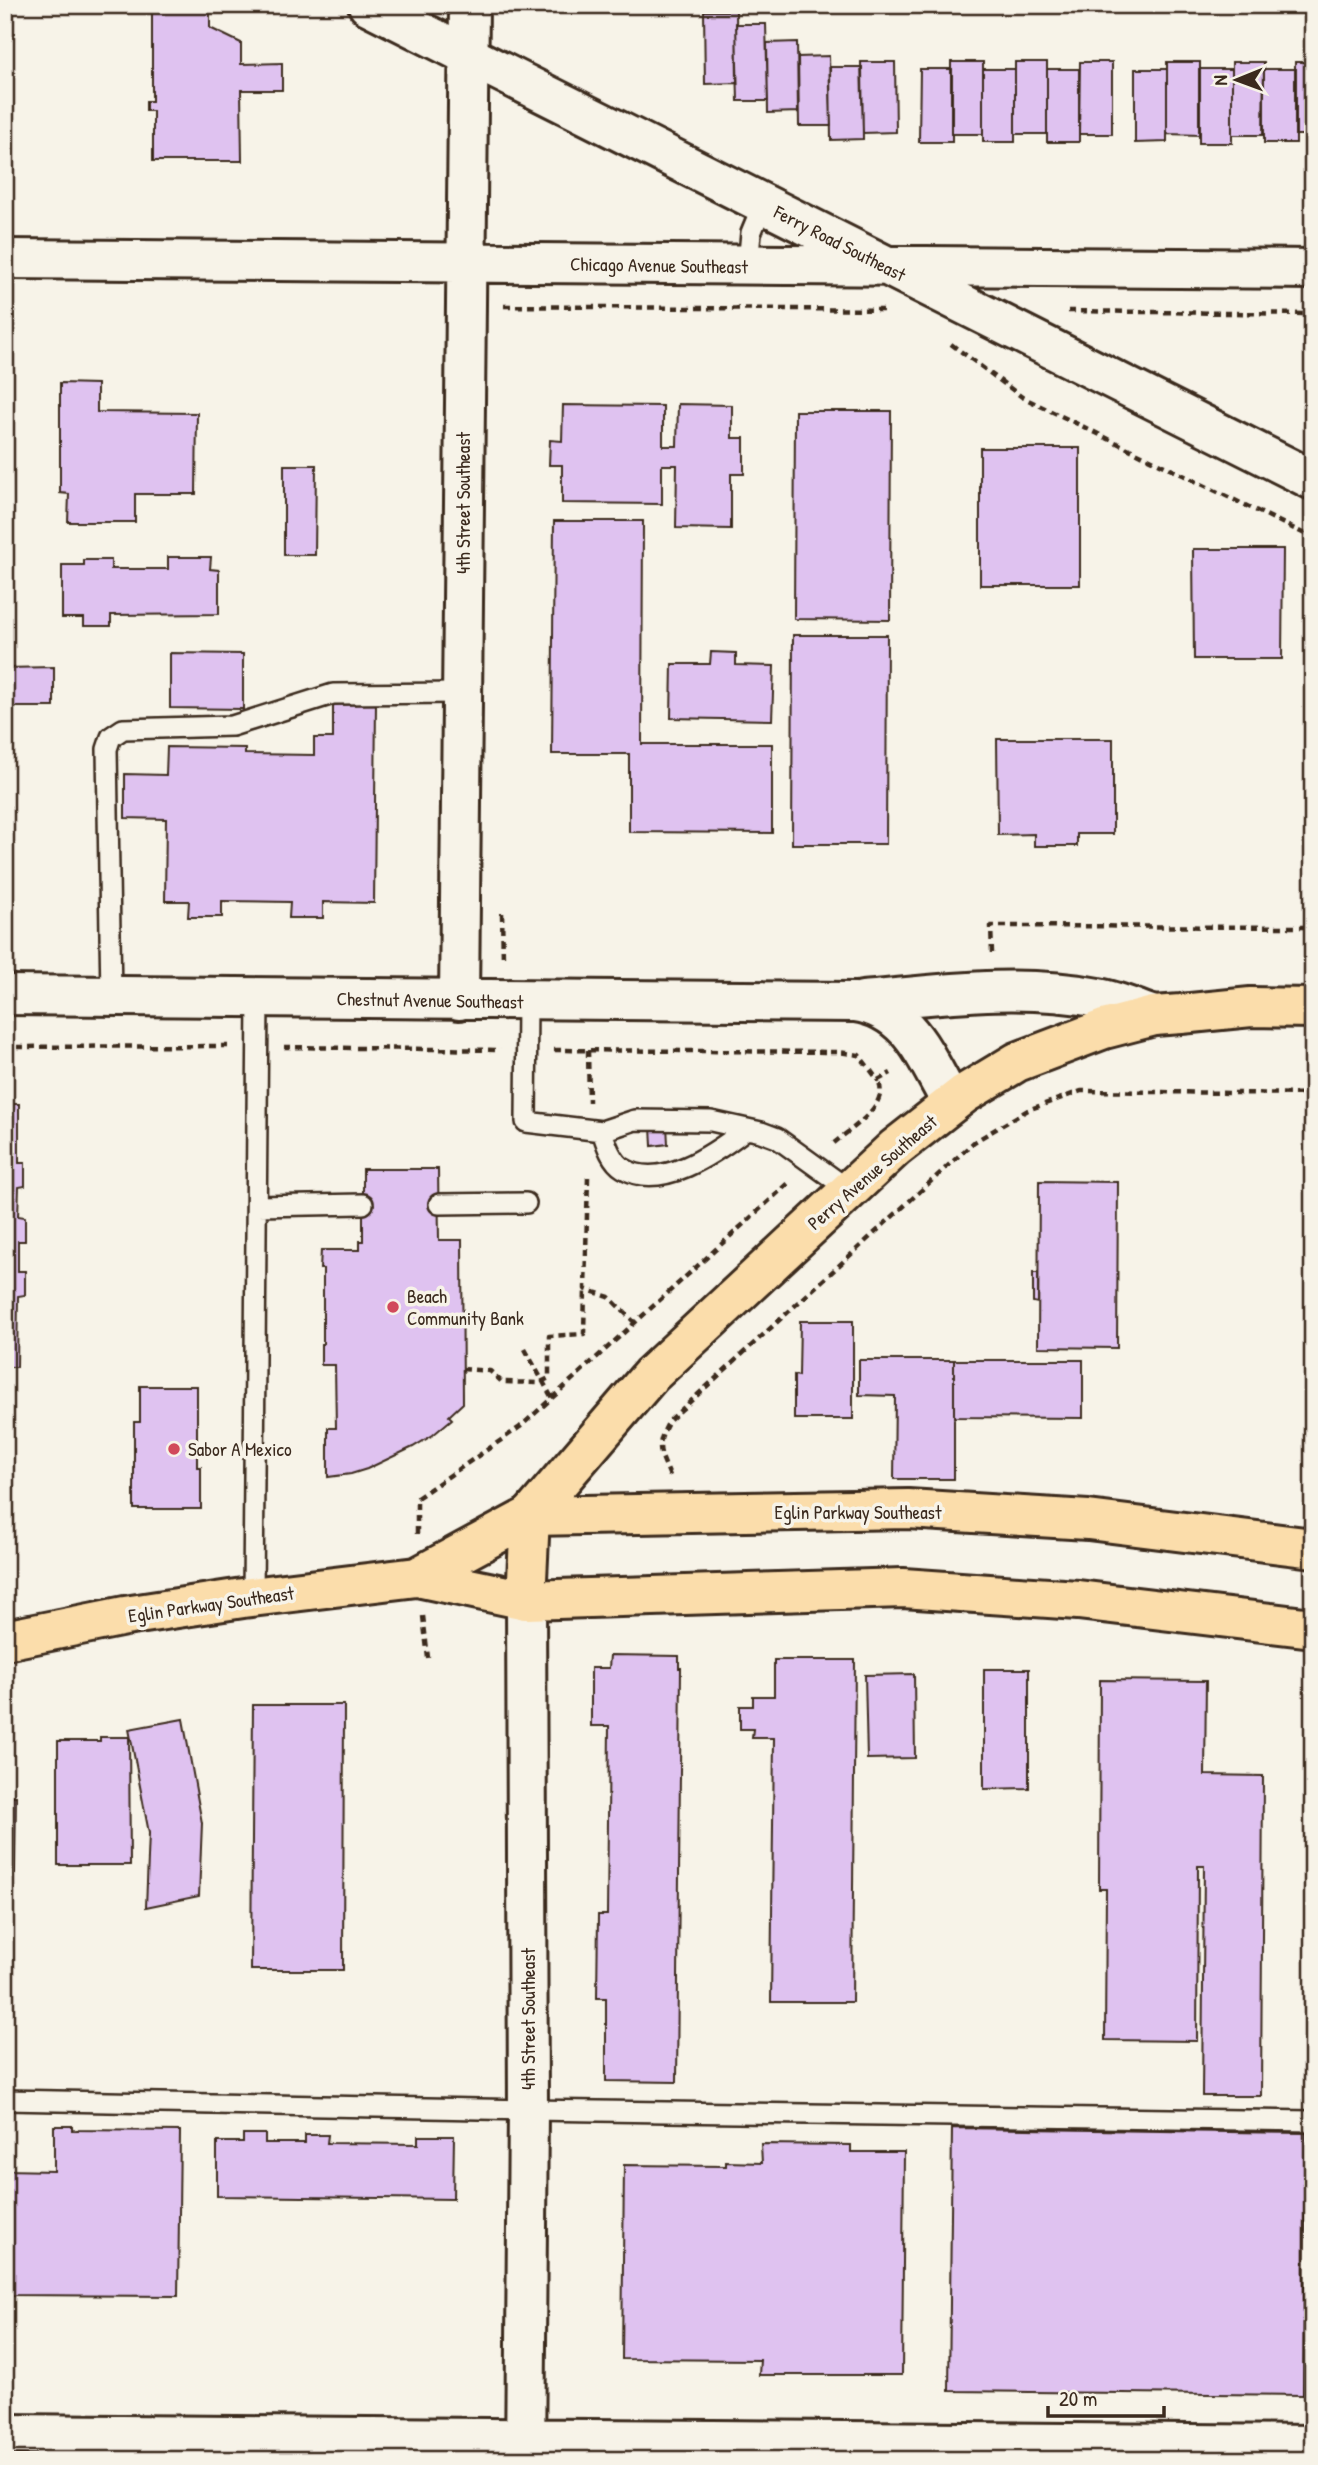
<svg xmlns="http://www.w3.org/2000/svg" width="1318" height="2465" font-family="'Patrick Hand',sans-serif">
  <rect width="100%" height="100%" fill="#f7f3e8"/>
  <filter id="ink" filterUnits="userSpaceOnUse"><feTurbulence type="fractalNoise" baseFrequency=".0143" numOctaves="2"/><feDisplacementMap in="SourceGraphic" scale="14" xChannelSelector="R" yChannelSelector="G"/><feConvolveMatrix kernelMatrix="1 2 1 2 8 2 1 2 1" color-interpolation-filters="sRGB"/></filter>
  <g filter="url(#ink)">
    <path fill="#dfc2f0" stroke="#3b2a1e" stroke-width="2" d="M 152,5 L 206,5 L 210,7 L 210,28 L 241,43 L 241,64 L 282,63 L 282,90 L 241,90 L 242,161 L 153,161 L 153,111 L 146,111 L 146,101 L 152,101 Z
      M 571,5 L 643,5 L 643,8 L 571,9 Z
      M 704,11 L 736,11 L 737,83 L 705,84 Z
      M 736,24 L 766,24 L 768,101 L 738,101 Z
      M 797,42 L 798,112 L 768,113 L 767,43 Z
      M 829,56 L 831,126 L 799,126 L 798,57 Z
      M 861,62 L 895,62 L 896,132 L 863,133 Z
      M 951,62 L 983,62 L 983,134 L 951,134 Z
      M 1015,62 L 1047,62 L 1047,134 L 1015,134 Z
      M 1080,62 L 1112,62 L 1112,134 L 1079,134 Z
      M 1167,62 L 1200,62 L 1200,135 L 1167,134 Z
      M 1232,62 L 1264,62 L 1263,135 L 1232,135 Z
      M 1295,62 L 1313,62 L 1313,135 L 1295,135 Z
      M 830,67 L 862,67 L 863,139 L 831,140 Z
      M 920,69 L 952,69 L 952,142 L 919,142 Z
      M 983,69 L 1015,69 L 1015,142 L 983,142 Z
      M 1047,69 L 1079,69 L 1079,142 L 1047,142 Z
      M 1135,69 L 1167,69 L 1167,142 L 1135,143 Z
      M 1199,69 L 1232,69 L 1232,143 L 1199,143 Z
      M 1264,69 L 1296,69 L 1296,143 L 1264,143 Z
      M 60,383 L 97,384 L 97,412 L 197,413 L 196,494 L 135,494 L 135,522 L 68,522 L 69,494 L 60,493 Z
      M 678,404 L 732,405 L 732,438 L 744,438 L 744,474 L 731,474 L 731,529 L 676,528 L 677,465 L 662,465 L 662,504 L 562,503 L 562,465 L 549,465 L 550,440 L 562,441 L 563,405 L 663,406 L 663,446 L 677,446 Z
      M 795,411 L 891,411 L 890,620 L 794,619 Z
      M 5,423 L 11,423 L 10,508 L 5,508 Z
      M 980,448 L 1080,448 L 1080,585 L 980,585 Z
      M 284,465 L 316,465 L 315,555 L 284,555 Z
      M 554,521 L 643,521 L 642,744 L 772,744 L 772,833 L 629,832 L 629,754 L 552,754 Z
      M 1193,549 L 1283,549 L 1282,659 L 1194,659 Z
      M 168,557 L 211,557 L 210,569 L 219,570 L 219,614 L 111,615 L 111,626 L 84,626 L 84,618 L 62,618 L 62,565 L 84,565 L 84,560 L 111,560 L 111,569 L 168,569 Z
      M 793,635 L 887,635 L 886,844 L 792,844 Z
      M 711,652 L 736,653 L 736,665 L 774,666 L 772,720 L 671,718 L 672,664 L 710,664 Z
      M 170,653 L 243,654 L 243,709 L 170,708 Z
      M 54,667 L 54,707 L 7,707 L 8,746 L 5,746 L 5,668 Z
      M 333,703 L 376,703 L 374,903 L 323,902 L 323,918 L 289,918 L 290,902 L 222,901 L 222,917 L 188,917 L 189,901 L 165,901 L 166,819 L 125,818 L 125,774 L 166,775 L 167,747 L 245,748 L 245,754 L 314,755 L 314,738 L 333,738 Z
      M 997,739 L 1113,739 L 1113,834 L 1077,834 L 1077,846 L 1034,846 L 1034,834 L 998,835 Z
      M 5,807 L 10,807 L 10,844 L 5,844 Z
      M 5,1104 L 19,1104 L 19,1163 L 25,1163 L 25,1186 L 19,1187 L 18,1216 L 25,1217 L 25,1241 L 18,1241 L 18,1271 L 25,1271 L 25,1295 L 18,1296 L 17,1367 L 5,1367 Z
      M 667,1125 L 668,1144 L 652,1146 L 651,1126 Z
      M 363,1169 L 438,1169 L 439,1240 L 462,1240 L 463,1403 L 449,1416 L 452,1419 L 433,1435 L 413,1447 L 367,1469 L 351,1474 L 328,1477 L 328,1428 L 336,1428 L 335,1365 L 321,1365 L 321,1344 L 323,1344 L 323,1269 L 320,1269 L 321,1250 L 360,1250 L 360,1241 L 363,1241 Z
      M 1039,1181 L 1118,1182 L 1117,1348 L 1038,1347 Z
      M 1033,1273 L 1038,1273 L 1038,1303 L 1033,1302 Z
      M 800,1321 L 853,1321 L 853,1419 L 794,1419 L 794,1375 L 799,1376 Z
      M 859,1360 L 954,1360 L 954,1479 L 894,1479 L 895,1396 L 859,1395 Z
      M 954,1360 L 1083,1360 L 1083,1418 L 954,1417 Z
      M 140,1386 L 197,1386 L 197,1467 L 201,1467 L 201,1509 L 134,1509 L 134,1422 L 140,1422 Z
      M 610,1655 L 679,1656 L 679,1668 L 681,1668 L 677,2082 L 606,2081 L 606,1998 L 597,1998 L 598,1915 L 607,1915 L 609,1726 L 591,1726 L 591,1668 L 609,1668 Z
      M 774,1660 L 855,1660 L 852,2002 L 771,2002 L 774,1738 L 752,1738 L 753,1729 L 740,1729 L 740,1706 L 753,1706 L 753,1696 L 774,1696 Z
      M 984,1669 L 1029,1669 L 1029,1788 L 984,1789 Z
      M 914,1674 L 915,1758 L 867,1759 L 865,1675 Z
      M 1100,1680 L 1206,1681 L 1205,1775 L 1263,1776 L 1261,2096 L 1202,2096 L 1204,1866 L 1198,1866 L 1197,2041 L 1105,2040 L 1106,1889 L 1099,1889 Z
      M 253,1705 L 344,1705 L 343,1970 L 251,1970 Z
      M 183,1719 L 202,1823 L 199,1896 L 146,1907 L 149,1833 L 129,1729 Z
      M 100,1737 L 129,1737 L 130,1865 L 58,1865 L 58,1741 L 100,1741 Z
      M 5,1796 L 16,1796 L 15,1873 L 5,1873 Z
      M 54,2126 L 72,2126 L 72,2130 L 180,2131 L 178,2296 L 5,2295 L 5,2170 L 54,2171 Z
      M 952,2128 L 1306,2133 L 1303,2395 L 949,2391 Z
      M 243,2134 L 265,2134 L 265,2143 L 305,2143 L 305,2135 L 328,2135 L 327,2143 L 418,2144 L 418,2136 L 454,2136 L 453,2199 L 217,2196 L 217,2142 L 243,2142 Z
      M 761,2144 L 851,2145 L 851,2152 L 904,2152 L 902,2375 L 759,2375 L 760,2360 L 622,2359 L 624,2165 L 726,2166 L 726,2162 L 762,2163 Z"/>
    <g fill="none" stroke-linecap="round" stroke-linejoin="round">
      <defs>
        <path id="service" d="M 748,265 L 751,233 L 763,204
          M 111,996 L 107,749 L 111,737 L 123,729 L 232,726 L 333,694 L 462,693
          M 527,1001 L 526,1122 L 602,1131 L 635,1120 L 711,1121 L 761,1132 L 777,1138 L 849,1190
          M 602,1131 C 606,1143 611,1161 623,1168 C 660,1192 715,1153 745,1130
          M 439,1204 L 526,1203
          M 257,1206 L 363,1204
          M 253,1596 L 258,998
          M 5,2100 L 528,2110 L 1313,2121"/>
        <path id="minor" d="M 368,5 L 1313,480
          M 5,259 L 1313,269
          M 5,995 L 855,1002 C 911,1010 926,1060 952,1103
          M 459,1000 L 469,5
          M 863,1001 C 941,994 1020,983 1098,998 C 1117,1001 1136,1010 1154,1016
          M 5,2434 L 1313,2445
          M 525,2460 L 528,2110 L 526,1600"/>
        <path id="primary" d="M 526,1600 L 530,1516 L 651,1375 L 895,1148 L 964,1094 L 1017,1062 L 1104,1029 L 1154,1016 L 1181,1014 L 1251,1007 L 1313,1008"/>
        <path id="trunk" d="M 417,1577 L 530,1516 L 908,1509 L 1088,1520 L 1313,1548
          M 5,1640 L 125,1616 L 243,1598 L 417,1577 L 526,1600 L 903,1588 L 1078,1600 L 1313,1628"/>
      </defs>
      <use href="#service" stroke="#3b2a1e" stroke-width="24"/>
      <use href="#minor" stroke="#3b2a1e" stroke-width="44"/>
      <use href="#primary" stroke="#3b2a1e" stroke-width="44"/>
      <use href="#trunk" stroke="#3b2a1e" stroke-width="44"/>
      <path stroke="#3b2a1e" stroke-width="4.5" stroke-dasharray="7 5" stroke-linecap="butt" d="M 504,306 L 884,310
        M 1068,311 L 1313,314
        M 951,344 L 1022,397 L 1313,538
        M 502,913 L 503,960
        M 992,953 L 991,926 L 1313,927
        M 5,1047 L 230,1046
        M 284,1047 L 500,1050
        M 554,1050 L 838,1052 L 859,1055 L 878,1080 L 891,1073
        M 588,1050 L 589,1102
        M 834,1143 C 850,1129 891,1105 878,1080
        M 588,1177 L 585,1289 L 609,1297 L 635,1323
        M 525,1349 L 552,1398
        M 462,1369 L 490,1371 L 502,1382 L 539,1383 L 549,1378 L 549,1336 L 584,1334 L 585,1289
        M 670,1476 C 659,1450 655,1447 669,1421 L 974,1142 L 1028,1110 L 1081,1091 L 1313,1094
        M 417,1534 L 417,1498 L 520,1427 L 791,1181
        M 423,1616 L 428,1658"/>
      <use href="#service" stroke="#f7f3e8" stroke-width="19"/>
      <use href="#minor" stroke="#f7f3e8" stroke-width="38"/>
      <use href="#primary" stroke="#fbddab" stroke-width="38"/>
      <use href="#trunk" stroke="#fbddab" stroke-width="38"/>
    </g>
  </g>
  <g fill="#d1495b" stroke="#f7f3e8" stroke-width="2.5">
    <circle cx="393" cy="1307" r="7"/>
    <circle cx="174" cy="1449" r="7"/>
  </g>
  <g text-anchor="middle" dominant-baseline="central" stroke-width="7" stroke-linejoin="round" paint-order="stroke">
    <g font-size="19" fill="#3b2a1e" stroke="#f7f3e8">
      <text transform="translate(840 243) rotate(27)">Ferry Road Southeast</text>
      <text transform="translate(659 265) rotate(1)">Chicago Avenue Southeast</text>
      <text transform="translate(463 503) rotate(-90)">4th Street Southeast</text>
      <text transform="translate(430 1000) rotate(1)">Chestnut Avenue Southeast</text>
      <text transform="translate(872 1172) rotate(-41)">Perry Avenue Southeast</text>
      <text x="858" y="1512">Eglin Parkway Southeast</text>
      <text transform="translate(211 1604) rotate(-8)">Eglin Parkway Southeast</text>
      <text transform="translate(528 2019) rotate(-90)">4th Street Southeast</text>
    </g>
    <g font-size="19" fill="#3b2a1e" stroke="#f7f3e8" text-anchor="start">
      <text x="407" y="1296">Beach<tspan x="407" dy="22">Community Bank</tspan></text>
      <text x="188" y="1449">Sabor A Mexico</text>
    </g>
  </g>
  <rect width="1318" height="2465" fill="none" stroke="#f7f3e8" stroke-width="28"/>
  <rect x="14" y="14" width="1290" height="2437" fill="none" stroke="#3b2a1e" stroke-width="2.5" filter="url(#ink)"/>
  <g transform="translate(1237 80) rotate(269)" stroke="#f7f3e8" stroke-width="5" paint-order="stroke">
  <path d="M0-5L12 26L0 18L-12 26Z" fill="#3b2a1e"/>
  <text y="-10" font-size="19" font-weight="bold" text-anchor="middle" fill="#3b2a1e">N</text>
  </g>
  <path d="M1048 2406v10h116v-10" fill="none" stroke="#3b2a1e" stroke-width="3.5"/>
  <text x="1059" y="2406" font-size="21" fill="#3b2a1e" stroke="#f7f3e8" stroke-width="5" paint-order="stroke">20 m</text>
</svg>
